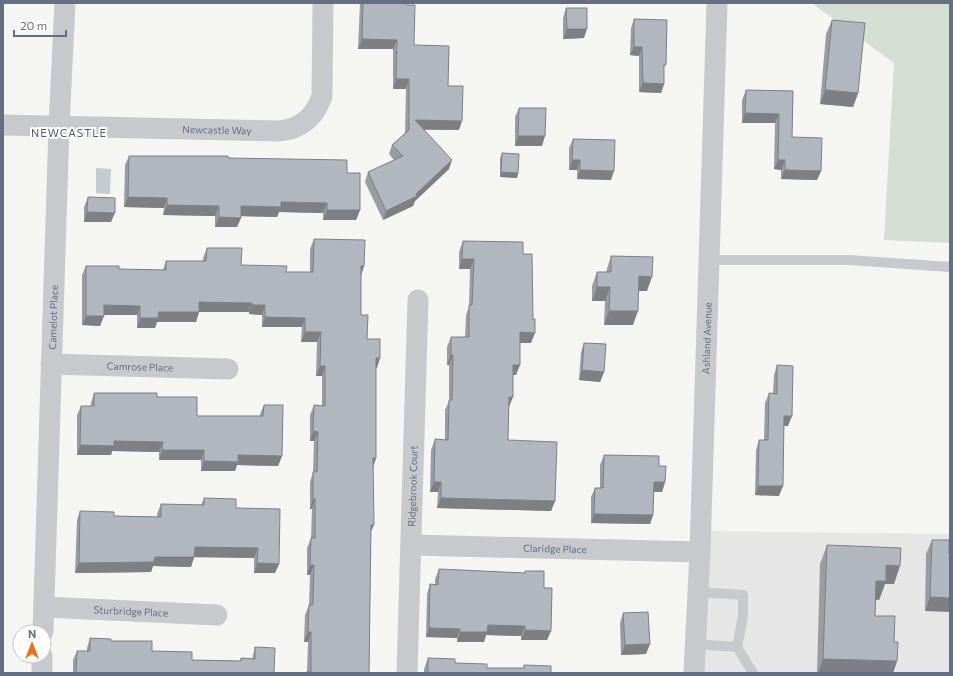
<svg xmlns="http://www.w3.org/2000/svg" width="953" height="676" font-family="Commissioner,sans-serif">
  <rect width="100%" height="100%" fill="#f5f6f1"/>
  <path fill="#e5e6e5" d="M 709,531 L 950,534 L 950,673 L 703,673 Z"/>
  <path fill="#d4ded2" d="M 801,3 L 950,3 L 950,243 L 884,240 L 894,63 L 813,4 Z"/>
  <path fill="#c4ccd2" d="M 96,168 L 111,169 L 110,194 L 96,193 Z"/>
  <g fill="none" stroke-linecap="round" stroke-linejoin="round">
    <path stroke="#c7c9cd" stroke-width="10" d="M 709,260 L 849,260 L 950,267
      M 698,592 L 743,595 L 743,616 L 737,647
      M 695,644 L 737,647 L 753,673"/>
    <g stroke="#c7c9cd" stroke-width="21">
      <path id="s1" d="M 3,125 L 279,131 C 302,129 315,116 322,96 L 323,3"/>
      <path id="s2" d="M 51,364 L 228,369"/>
      <path id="s3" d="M 411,545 L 700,552"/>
      <path id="s4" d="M 44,607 L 217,615"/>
      <path id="s5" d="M 43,632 L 59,126 L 65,3"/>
      <path d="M 42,673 L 42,656"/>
      <path id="s6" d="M 407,673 L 418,300"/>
      <path id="s7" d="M 694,673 L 700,552 L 717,3"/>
    </g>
  </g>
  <path fill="#989da3" d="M 360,3 L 406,3 L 414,45 L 448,86 L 459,130 L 424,130 L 449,169 L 415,201 L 413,206 L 383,220 L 365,182 L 368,172 L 394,160 L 389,154 L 392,145 L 405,133 L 406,89 L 393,89 L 393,49 L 358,49 Z
    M 566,8 L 584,38 L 563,39 L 563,18 Z
    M 634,19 L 664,71 L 664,84 L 661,93 L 639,92 L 639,56 L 630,55 L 631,28 Z
    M 832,20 L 858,93 L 853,107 L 820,104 L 826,34 Z
    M 746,90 L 793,91 L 792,137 L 821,171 L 817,180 L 781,179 L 781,170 L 774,169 L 775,123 L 742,123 L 742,100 Z
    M 519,108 L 542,146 L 515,146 L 515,117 Z
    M 573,139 L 611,180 L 577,179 L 577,170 L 569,170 L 569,148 Z
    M 502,153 L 518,173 L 517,178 L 500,177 L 500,158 Z
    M 129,156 L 228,158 L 347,173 L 360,210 L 356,220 L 323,220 L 323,213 L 279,212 L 277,217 L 241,216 L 237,227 L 215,227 L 215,216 L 163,215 L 164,208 L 124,207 L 125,165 Z
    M 88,197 L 111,222 L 84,222 L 84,207 Z
    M 314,239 L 364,266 L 361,274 L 361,315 L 367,339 L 380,358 L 376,368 L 376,458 L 373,467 L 371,533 L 369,673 L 306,673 L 306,672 L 307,672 L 308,642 L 304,642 L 305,615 L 309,605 L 310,575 L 307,575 L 307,548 L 311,538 L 312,509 L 310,509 L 310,482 L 313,472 L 314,441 L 310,441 L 310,415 L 314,405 L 322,406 L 322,376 L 316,376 L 317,342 L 301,342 L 302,327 L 262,327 L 262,315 L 249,314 L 249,312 L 199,312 L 196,322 L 157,322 L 155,328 L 137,328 L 137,315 L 104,315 L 100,326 L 82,325 L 82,275 L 86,266 L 119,269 L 163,270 L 166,261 L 203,261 L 203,258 L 207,248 L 241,265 L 286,272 L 310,272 L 310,249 Z
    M 463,241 L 523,254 L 531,343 L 520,343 L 516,375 L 513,375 L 509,407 L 508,440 L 555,501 L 551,511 L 437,508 L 438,492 L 430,492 L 431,450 L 435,439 L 445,440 L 445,410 L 449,401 L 449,365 L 447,365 L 447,347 L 451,337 L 465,337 L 466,315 L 469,307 L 470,269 L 459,269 L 459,252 Z
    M 611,256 L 647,291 L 639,291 L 633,325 L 604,325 L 605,301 L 592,301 L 592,286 L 597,272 L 606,272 Z
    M 584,343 L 604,372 L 600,382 L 579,380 L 581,352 Z
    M 777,365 L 788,426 L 784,426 L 779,496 L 755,495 L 756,450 L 759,440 L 764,440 L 765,403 L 769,393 L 773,393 L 774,375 Z
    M 94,393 L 157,397 L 197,416 L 260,416 L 260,414 L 264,405 L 282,456 L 278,466 L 237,465 L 235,471 L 201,471 L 201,460 L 159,460 L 159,452 L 112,451 L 111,455 L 77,455 L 77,415 L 81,406 L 91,406 L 91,403 Z
    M 604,455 L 659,466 L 665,482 L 662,492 L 654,492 L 653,515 L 650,524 L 591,523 L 591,497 L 595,488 L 600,488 L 600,465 Z
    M 204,498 L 236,508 L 279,564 L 275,573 L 254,573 L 254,558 L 194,557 L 191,567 L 153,566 L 151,572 L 75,573 L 77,520 L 80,511 L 114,516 L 157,517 L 157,514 L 161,504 L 201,505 Z
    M 932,540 L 949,554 L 925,611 L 926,554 Z
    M 827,545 L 894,584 L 885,584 L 879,600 L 876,599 L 875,616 L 894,642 L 897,661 L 893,673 L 817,673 L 820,564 Z
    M 439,569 L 525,573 L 525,571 L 544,588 L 551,631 L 547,640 L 521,640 L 521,636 L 486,635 L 484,642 L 457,642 L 457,638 L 426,637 L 427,594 L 430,584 L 435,585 L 435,579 Z
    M 623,613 L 646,654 L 621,655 L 620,623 Z
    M 90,638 L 111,641 L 192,660 L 240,661 L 241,658 L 252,659 L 255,647 L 274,673 L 73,673 L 73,660 L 77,651 L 87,651 L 87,648 Z
    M 428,658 L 487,668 L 523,668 L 524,665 L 551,673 L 424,673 L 424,669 Z"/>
  <path fill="#7c8085" d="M 567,29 L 587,29 L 584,38 L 563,39 Z
    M 362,39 L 397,40 L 393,49 L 358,49 Z
    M 634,47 L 642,47 L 639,56 L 630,55 Z
    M 396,79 L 409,79 L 406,89 L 393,89 Z
    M 643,83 L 664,84 L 661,93 L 639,92 Z
    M 825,90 L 858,93 L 853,107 L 820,104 Z
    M 745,113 L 779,114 L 775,123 L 742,123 Z
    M 415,120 L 462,121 L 459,130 L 411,129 Z
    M 518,136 L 545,136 L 542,146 L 515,146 Z
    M 452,160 L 449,169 L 415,201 L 413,206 L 383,220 L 386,211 L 416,194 Z
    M 572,160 L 580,160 L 577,170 L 569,170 Z
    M 778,160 L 785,160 L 781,170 L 774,169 Z
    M 580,170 L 614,171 L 611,180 L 577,179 Z
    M 785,170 L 821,171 L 817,180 L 781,179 Z
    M 501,172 L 518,173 L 517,178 L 500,177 Z
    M 128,197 L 167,198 L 164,208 L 124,207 Z
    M 281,202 L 327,203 L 323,213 L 279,212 L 277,217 L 238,216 L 241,206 Z
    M 167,205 L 219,206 L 215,216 L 163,215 Z
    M 327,210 L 360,210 L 356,220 L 323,220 Z
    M 87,212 L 115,213 L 111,222 L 84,222 Z
    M 219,217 L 241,218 L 237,227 L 215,227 Z
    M 462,259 L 474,259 L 470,269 L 459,269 Z
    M 361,266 L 364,266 L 361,276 Z
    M 639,276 L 652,277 L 647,291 L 634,291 Z
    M 597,287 L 610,287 L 605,301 L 592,301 Z
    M 199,302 L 252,303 L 249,312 L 196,312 Z
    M 104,305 L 140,306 L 137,315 L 100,315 Z
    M 252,305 L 265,305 L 262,315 L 249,314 Z
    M 609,311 L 638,311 L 633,325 L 604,325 Z
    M 159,312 L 199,312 L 196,322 L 157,322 L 155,328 L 137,328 L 140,318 Z
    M 86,316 L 104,316 L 100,326 L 82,325 Z
    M 265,317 L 305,318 L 302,327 L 262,327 Z
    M 305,332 L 321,332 L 317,342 L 301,342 Z
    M 520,332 L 535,333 L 531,343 L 516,343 Z
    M 451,355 L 453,355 L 449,365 L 447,365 Z
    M 376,358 L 380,358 L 377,368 L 373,368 Z
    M 513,365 L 520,365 L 516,375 L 509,375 Z
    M 320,366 L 325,366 L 322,376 L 316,376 Z
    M 582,370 L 604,372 L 600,382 L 579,380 Z
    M 509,397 L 513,397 L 509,407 Z
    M 784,416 L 792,416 L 788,426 L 781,426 Z
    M 313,431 L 318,432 L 314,441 L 310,441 Z
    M 114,441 L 163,442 L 159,452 L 112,451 L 111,455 L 77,455 L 80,445 Z
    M 162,450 L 204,450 L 201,460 L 159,460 Z
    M 238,455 L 282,456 L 278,466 L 237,465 L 235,471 L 201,471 L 204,461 Z
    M 373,458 L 376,458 L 373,468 Z
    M 434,482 L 441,482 L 438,492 L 430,492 Z
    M 654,482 L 665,482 L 662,492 L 650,492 Z
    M 758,486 L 783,486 L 779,496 L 755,495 Z
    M 441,498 L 555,501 L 551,511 L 437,508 Z
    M 313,499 L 315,499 L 312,509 L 310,509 Z
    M 594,514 L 653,515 L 650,524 L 591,523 Z
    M 371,525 L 374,525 L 370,534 Z
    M 195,547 L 258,548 L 254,558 L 191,557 Z
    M 155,557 L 194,557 L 191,567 L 153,566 L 151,572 L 75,573 L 79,563 Z
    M 257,563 L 279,564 L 275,573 L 254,573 Z
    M 310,565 L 314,565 L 310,575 L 307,575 Z
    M 886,565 L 900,566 L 894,584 L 885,584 L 879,600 L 870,599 L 876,581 Z
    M 930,597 L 950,598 L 950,612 L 925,611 Z
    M 488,625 L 525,626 L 521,636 L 486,635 L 484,642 L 457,642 L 460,632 Z
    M 429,628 L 460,629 L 457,638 L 426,637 Z
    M 525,630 L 551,631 L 547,640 L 521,640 Z
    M 308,632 L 311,632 L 308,642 L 304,642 Z
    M 650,644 L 646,654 L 621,655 L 625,645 Z
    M 823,659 L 897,661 L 893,673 L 818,673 Z"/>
  <path fill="#b1b7be" stroke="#7c8085" d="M 363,3 L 406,3 L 406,5 L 415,5 L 414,45 L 449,46 L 448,86 L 463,86 L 462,121 L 415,120 L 452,160 L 416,194 L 417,196 L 386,211 L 368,172 L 403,156 L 392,145 L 409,130 L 409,79 L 396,79 L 397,40 L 362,39 Z
    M 566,8 L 587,8 L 587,29 L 567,29 Z
    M 634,19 L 667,20 L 666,65 L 664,65 L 664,84 L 643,83 L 642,47 L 634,47 Z
    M 832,20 L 865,23 L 858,93 L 825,90 Z
    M 746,90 L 793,91 L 792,137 L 822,138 L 821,171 L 785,170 L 785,160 L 778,160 L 779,114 L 745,113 Z
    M 519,108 L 546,108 L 545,136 L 518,136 Z
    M 573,139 L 615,140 L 614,171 L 580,170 L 580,160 L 572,160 Z
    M 502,153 L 519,154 L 518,173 L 501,172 Z
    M 129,156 L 228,156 L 228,158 L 347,160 L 347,173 L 360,173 L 360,210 L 327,210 L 327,203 L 281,202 L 281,207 L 241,206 L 241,218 L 219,217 L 219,206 L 167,205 L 167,198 L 128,197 Z
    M 88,197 L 115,198 L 115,213 L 87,212 Z
    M 314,239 L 365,240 L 364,266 L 361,266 L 361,315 L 368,315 L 367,339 L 380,339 L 380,358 L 376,358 L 376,458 L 373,458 L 374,525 L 371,525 L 369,673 L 306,673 L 306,672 L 311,672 L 311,632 L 308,632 L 309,605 L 313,605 L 314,565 L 310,565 L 311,538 L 315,538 L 315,499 L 313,499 L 313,472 L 317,472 L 318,432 L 313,431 L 314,405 L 325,406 L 325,366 L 320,366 L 321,332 L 305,332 L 305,318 L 265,317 L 265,305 L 252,305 L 252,303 L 199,302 L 199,312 L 159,312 L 158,318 L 140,318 L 140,306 L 104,305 L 104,316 L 86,316 L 86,266 L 119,266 L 119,269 L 166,270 L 166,261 L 206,261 L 207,248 L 242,248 L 241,265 L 287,266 L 286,272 L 313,272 Z
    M 463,241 L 523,242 L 523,254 L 532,254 L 533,319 L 535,319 L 535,333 L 520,332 L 520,365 L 513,365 L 513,397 L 509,397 L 508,440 L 557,442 L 555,501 L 441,498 L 441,482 L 434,482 L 435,439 L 448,440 L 449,400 L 452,400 L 453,355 L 451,355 L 451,337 L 469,337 L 469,305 L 472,305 L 474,259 L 462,259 Z
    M 611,256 L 653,257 L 652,277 L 639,276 L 638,311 L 609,311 L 610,287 L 597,287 L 597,272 L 611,272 Z
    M 584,343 L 606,344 L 604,372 L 582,370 Z
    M 777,365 L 793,366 L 792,416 L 784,416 L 783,486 L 758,486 L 759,440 L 768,440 L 769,393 L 777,394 Z
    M 94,393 L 157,393 L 157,397 L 197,397 L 197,416 L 263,416 L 264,405 L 283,405 L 282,456 L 238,455 L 238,462 L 204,461 L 204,450 L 162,450 L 163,442 L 114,441 L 114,446 L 80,445 L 81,406 L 94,406 Z
    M 604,455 L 659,456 L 659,466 L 666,466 L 665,482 L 654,482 L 653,515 L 594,514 L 595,488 L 603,488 Z
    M 204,498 L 236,499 L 236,508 L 280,509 L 279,564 L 257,563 L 258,548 L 195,547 L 194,557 L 155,557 L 154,562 L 79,563 L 80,511 L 114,512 L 114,516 L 161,517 L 161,504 L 204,505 Z
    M 932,540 L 949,540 L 949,554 L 950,554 L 950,598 L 930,597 Z
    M 827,545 L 901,548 L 900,566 L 886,565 L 886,581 L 876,581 L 875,616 L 895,616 L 894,642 L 898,642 L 897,661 L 823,659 Z
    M 439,569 L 525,573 L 525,571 L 544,571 L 544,588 L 552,588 L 551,631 L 525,630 L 525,626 L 488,625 L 487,632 L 460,632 L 460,629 L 429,628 L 430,584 L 438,585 Z
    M 648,612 L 650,644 L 625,645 L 623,613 Z
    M 90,638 L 111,639 L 111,641 L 152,641 L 152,651 L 192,652 L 192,660 L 241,661 L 241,658 L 255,659 L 255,647 L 275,648 L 274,673 L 76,673 L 77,651 L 90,651 Z
    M 428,658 L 455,659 L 455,663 L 487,664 L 487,668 L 524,668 L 524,665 L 551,666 L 551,673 L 428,673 Z"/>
  <g text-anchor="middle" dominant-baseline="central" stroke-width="4" stroke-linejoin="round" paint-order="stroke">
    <g font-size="10" fill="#626f85" stroke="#fff">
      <text stroke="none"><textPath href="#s1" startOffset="214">Newcastle Way</textPath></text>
      <text stroke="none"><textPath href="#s5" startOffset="315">Camelot Place</textPath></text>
      <text stroke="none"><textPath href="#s7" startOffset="335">Ashland Avenue</textPath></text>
      <text stroke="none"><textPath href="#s2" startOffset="89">Camrose Place</textPath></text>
      <text stroke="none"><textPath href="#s6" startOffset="187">Ridgebrook Court</textPath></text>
      <text stroke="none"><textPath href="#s3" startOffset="144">Claridge Place</textPath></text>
      <text stroke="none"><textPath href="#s4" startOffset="87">Sturbridge Place</textPath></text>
    </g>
    <g font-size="11" letter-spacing="1" fill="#505a69" stroke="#fff">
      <text x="69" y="132">NEWCASTLE</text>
    </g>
  </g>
  <rect width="953" height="676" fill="none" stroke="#626f85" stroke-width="8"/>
  <g transform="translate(32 644)"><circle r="19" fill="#ffffff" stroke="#c0c5ce"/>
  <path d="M0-3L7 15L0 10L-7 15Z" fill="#f16e15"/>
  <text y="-6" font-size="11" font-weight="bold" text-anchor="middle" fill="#626f85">N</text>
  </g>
  <path d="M14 30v6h52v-6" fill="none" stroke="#626f85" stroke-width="2"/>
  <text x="20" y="30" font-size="12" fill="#626f85" stroke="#ffffff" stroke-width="3" paint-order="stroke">20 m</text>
</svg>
